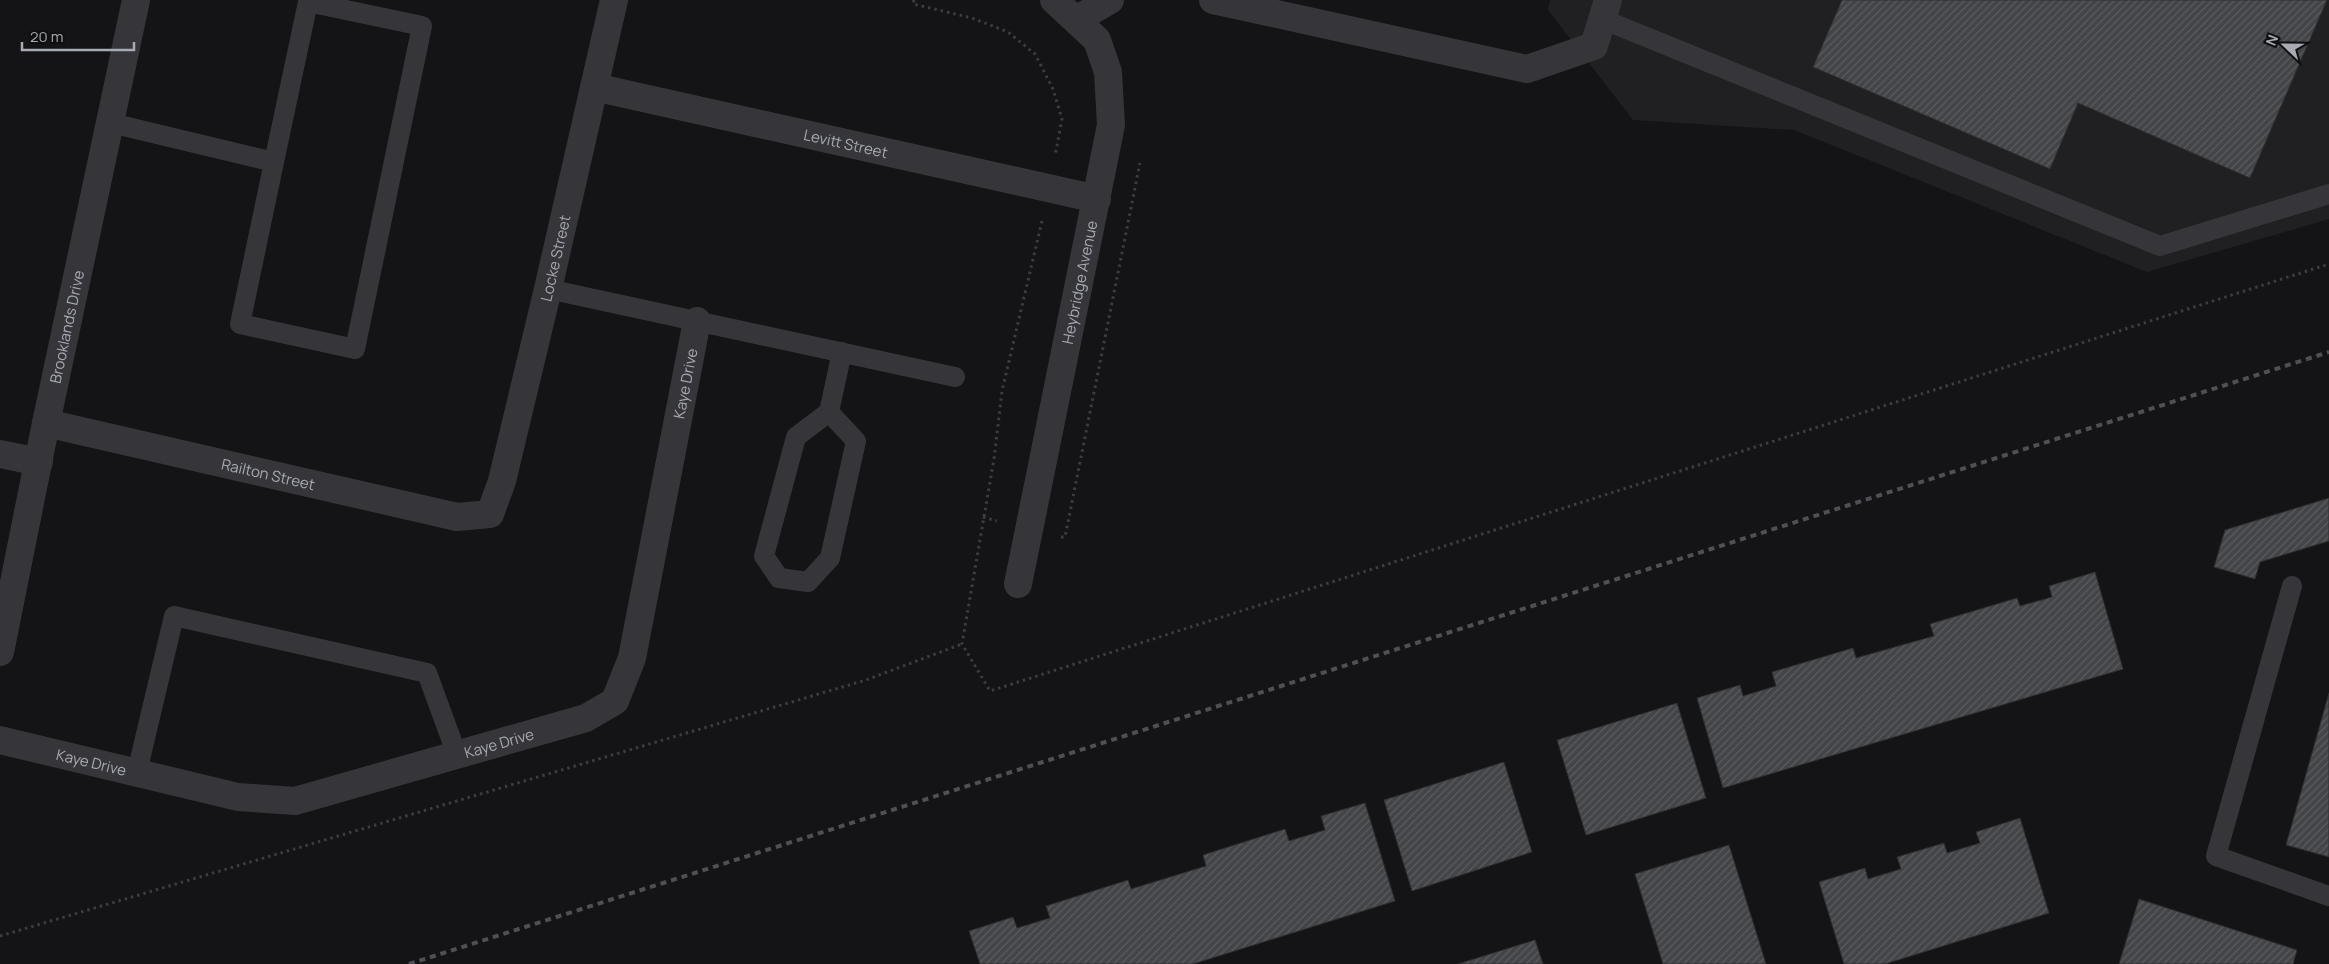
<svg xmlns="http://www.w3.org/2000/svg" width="2329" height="964" font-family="Manrope,sans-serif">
  <defs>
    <pattern id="building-hatch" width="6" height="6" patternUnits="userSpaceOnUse" patternTransform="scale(1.25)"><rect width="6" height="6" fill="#434448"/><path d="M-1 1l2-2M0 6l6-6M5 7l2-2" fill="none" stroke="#5b5c60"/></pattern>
  </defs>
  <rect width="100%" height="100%" fill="#141416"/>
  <path fill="#202022" d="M 1550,0 L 2329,0 L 2329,219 L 2147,272 L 1794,130 L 1633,120 L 1548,10 Z"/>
  <path fill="url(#building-hatch)" stroke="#2e2e31" d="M 1842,0 L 2327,0 L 2250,178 L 2078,103 L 2050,169 L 1813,67 Z
    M 2329,498 L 2329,541 L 2260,562 L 2255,579 L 2214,567 L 2225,530 Z
    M 2095,572 L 2123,669 L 1723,788 L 1697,698 L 1740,685 L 1743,696 L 1776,686 L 1772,672 L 1853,648 L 1856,658 L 1934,636 L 1930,624 L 2017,598 L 2020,606 L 2052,597 L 2049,586 Z
    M 2329,693 L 2329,857 L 2286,845 Z
    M 1677,703 L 1706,798 L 1586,835 L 1557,740 Z
    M 1504,762 L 1532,852 L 1412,891 L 1384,800 Z
    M 1365,803 L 1395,901 L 1193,964 L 980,964 L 969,931 L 1013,917 L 1017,928 L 1050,918 L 1046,906 L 1128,880 L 1131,889 L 1206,866 L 1203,855 L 1285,829 L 1289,841 L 1325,830 L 1321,816 Z
    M 2020,818 L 2049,913 L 1885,964 L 1844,964 L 1819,882 L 1865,868 L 1868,879 L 1901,869 L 1897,857 L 1944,843 L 1947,853 L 1980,843 L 1976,832 Z
    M 1729,845 L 1766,964 L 1663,964 L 1635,874 Z
    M 2139,899 L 2297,950 L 2293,964 L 2119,964 Z
    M 1535,940 L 1543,964 L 1458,964 Z"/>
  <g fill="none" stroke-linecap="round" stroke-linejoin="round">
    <path stroke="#3c3d41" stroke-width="3" stroke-dasharray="2.5 4" stroke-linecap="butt" d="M 914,0 L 913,4 L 972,18 L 1008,32 L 1035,54 L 1053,89 L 1062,119 L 1055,156
      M 1042,221 L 1002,391 L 994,459 L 962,644 L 990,691 L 2329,264
      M 983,517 L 997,521
      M 1061,537 L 1065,537 L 1140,163
      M 0,936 L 866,680 L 962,644"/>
    <path stroke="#36363a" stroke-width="20" d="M 1602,19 L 2160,246 L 2329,194
      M 111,123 L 274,162 L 240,324 L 355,349 L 422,26 L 308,2 L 274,162
      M 548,289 L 955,377
      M 829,412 L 856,441 L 830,558 L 808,582 L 779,578 L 764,556 L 796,437 L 829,412 L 842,352
      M 2292,586 L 2216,856 L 2329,896
      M 137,772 L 174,616 L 427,673 L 457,755"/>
    <g stroke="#36363a" stroke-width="28">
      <path d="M 1213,0 L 1527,69 L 1594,46 L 1608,0"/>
      <path d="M 1076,20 L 1110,0"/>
      <path id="s1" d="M 594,87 L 1097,199"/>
      <path id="s2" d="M 46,423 L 457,517 L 490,514 L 502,481 L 548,289 L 614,0"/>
      <path d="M 0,454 L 39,462"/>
      <path id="s3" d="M 1018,584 L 1111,125 L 1108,72 L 1097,40 L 1054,0"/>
      <path id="s4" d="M 0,652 L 46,423 L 136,0"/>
      <path id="s5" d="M 0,740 L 238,797 L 295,801 L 586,718 L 615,701 L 632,658 L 697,321"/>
    </g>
    <path stroke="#4f5055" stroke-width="4" stroke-dasharray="6 5" stroke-linecap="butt" d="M 409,964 L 2329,352"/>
  </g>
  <g text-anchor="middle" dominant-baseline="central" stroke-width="4.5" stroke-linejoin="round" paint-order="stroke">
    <g font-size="15" fill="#a8abb4" stroke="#0f0f10">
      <text stroke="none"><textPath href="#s1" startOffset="258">Levitt Street</textPath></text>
      <text stroke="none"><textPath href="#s2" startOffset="719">Locke Street</textPath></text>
      <text stroke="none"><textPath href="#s3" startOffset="308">Heybridge Avenue</textPath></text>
      <text stroke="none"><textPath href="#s4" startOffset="332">Brooklands Drive</textPath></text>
      <text stroke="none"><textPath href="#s5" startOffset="964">Kaye Drive</textPath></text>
      <text stroke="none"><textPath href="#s2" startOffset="228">Railton Street</textPath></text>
      <text stroke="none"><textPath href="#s5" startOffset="514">Kaye Drive</textPath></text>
      <text stroke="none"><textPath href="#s5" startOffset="94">Kaye Drive</textPath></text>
    </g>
  </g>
  <g transform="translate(2284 45) rotate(292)" stroke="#0f0f10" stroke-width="4" paint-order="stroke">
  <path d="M0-4L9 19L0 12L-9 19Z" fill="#a8abb4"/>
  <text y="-8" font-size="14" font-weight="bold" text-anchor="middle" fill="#a8abb4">N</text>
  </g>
  <path d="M22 42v8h112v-8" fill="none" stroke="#a8abb4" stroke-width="2.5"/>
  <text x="30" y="42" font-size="15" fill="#a8abb4" stroke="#0f0f10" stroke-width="4" paint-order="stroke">20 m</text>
</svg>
